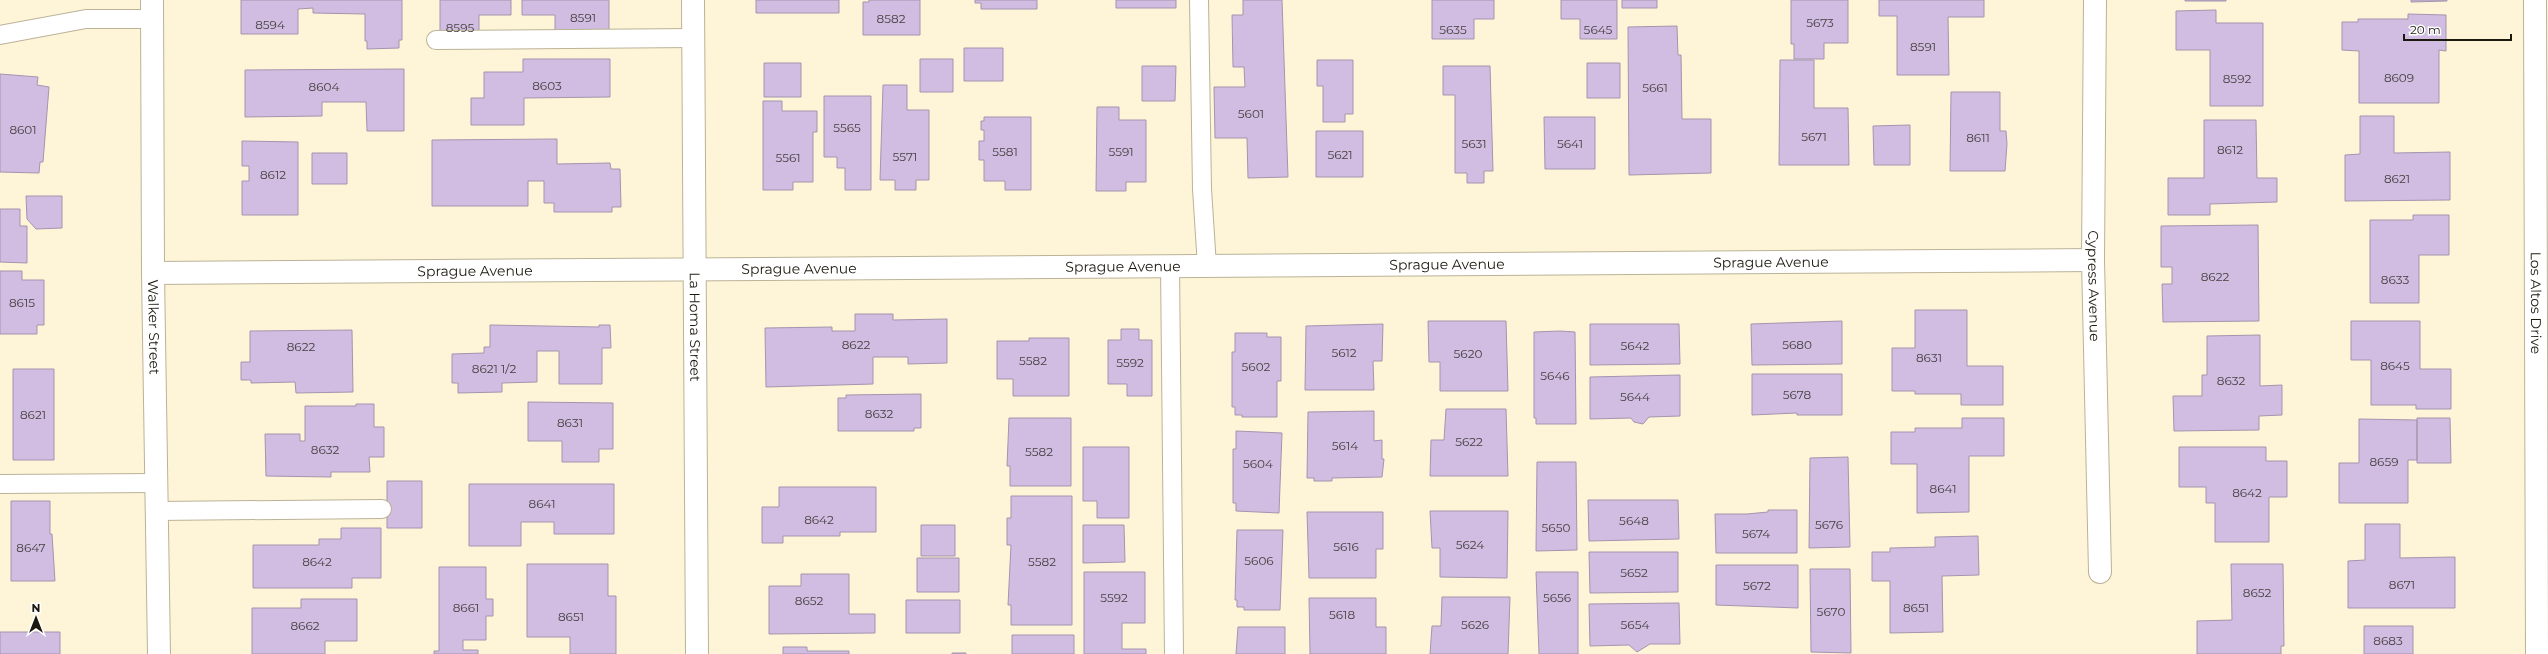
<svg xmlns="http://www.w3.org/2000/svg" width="2548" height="654" font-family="Montserrat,sans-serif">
  <rect width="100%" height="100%" fill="#fef5d8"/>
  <path fill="#d0bde1" stroke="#a295ae" d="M 241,0 L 402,0 L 402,40 L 399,40 L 399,48 L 367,49 L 367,41 L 365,41 L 365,14 L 313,13 L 313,8 L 298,9 L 298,34 L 241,34 Z
    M 440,0 L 511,0 L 511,15 L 479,15 L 479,39 L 440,39 Z
    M 522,0 L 609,0 L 609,35 L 555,35 L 555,15 L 522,15 Z
    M 756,0 L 839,0 L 839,13 L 756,13 Z
    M 869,0 L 920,0 L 920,35 L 863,35 L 863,2 L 869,2 Z
    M 975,0 L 1037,0 L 1037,9 L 981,9 L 981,3 L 975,3 Z
    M 1116,0 L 1176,0 L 1176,8 L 1116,8 Z
    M 1243,0 L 1282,0 L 1288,177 L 1248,178 L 1247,138 L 1215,138 L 1214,87 L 1245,87 L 1244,67 L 1233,67 L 1232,15 L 1243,15 Z
    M 1432,0 L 1494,0 L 1494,19 L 1474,19 L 1474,39 L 1432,39 Z
    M 1561,0 L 1617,0 L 1617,39 L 1580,39 L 1580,19 L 1561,19 Z
    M 1622,0 L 1657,0 L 1657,8 L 1622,8 Z
    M 1791,0 L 1848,0 L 1848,43 L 1824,43 L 1824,59 L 1794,59 L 1794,44 L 1791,44 Z
    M 1879,0 L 1984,0 L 1984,17 L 1948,17 L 1949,75 L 1897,75 L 1897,16 L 1879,16 Z
    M 2185,0 L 2226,0 L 2226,1 L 2185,1 Z
    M 2411,0 L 2447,0 L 2447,1 L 2411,2 Z
    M 2216,10 L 2216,23 L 2263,23 L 2263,106 L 2210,106 L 2210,50 L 2176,50 L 2176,11 Z
    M 2408,14 L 2446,15 L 2446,51 L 2439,50 L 2439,103 L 2359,103 L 2359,51 L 2342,50 L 2342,22 L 2358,22 L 2358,19 L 2408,19 Z
    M 1677,26 L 1678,55 L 1681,55 L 1682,119 L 1711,119 L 1711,173 L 1629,175 L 1628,27 Z
    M 964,48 L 1003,48 L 1003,81 L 964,81 Z
    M 523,59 L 610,59 L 610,97 L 524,98 L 524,125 L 471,125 L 471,98 L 484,98 L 484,72 L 523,72 Z
    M 920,59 L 953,59 L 953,92 L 920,92 Z
    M 1317,60 L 1353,60 L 1353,114 L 1345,114 L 1345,122 L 1323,122 L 1323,86 L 1317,86 Z
    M 1780,60 L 1814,60 L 1814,108 L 1848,108 L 1849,165 L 1779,165 Z
    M 764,63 L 801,63 L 801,97 L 764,97 Z
    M 1587,63 L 1620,63 L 1620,98 L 1587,98 Z
    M 1142,66 L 1176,66 L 1175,101 L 1142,101 Z
    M 1443,66 L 1490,66 L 1493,171 L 1484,171 L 1484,183 L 1467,183 L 1467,173 L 1455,173 L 1455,95 L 1443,95 Z
    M 404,69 L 404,131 L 367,131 L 366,102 L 322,102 L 322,116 L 245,117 L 245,70 Z
    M 0,74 L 38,77 L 37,85 L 49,87 L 43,162 L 40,162 L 39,173 L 0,172 Z
    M 883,85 L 907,85 L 907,110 L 929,110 L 929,180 L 916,180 L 916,190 L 895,190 L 895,180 L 880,180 Z
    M 1951,92 L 2000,92 L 2000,131 L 2006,131 L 2007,144 L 2005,171 L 1950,171 Z
    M 824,96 L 871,96 L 871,190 L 845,190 L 845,168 L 837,168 L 837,157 L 824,157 Z
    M 763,101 L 782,101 L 782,111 L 817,111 L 817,132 L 813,132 L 813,182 L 793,182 L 793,190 L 763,190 Z
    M 1097,107 L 1119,107 L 1119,120 L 1146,120 L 1146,182 L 1126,182 L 1126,191 L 1096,191 Z
    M 2360,116 L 2394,116 L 2394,153 L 2450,152 L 2450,200 L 2345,201 L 2345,155 L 2360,154 Z
    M 984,117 L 1031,117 L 1031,190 L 1005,190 L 1005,181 L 984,181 L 984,160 L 979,160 L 979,141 L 984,141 L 984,130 L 981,130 L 981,121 L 984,121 Z
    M 1544,117 L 1595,117 L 1595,169 L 1545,169 Z
    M 2204,120 L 2256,120 L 2257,178 L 2277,178 L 2277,202 L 2210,204 L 2210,215 L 2168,215 L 2168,178 L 2204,178 Z
    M 1910,125 L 1910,165 L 1874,165 L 1873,126 Z
    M 1316,131 L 1363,131 L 1363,177 L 1316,177 Z
    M 557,139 L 557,164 L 610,163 L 611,169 L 620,169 L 621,207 L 612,207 L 612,212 L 554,212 L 554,203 L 544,203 L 544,181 L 528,181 L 528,206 L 432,206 L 432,140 Z
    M 242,141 L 298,142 L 298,215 L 242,215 L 242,181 L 249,181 L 249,166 L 242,166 Z
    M 312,153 L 347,153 L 347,184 L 312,184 Z
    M 26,196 L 62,196 L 62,228 L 36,229 L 27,219 Z
    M 0,209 L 20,209 L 20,226 L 27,226 L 27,263 L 0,262 Z
    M 2413,215 L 2449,215 L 2449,255 L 2419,255 L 2419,303 L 2370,303 L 2370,220 L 2413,220 Z
    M 2258,225 L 2259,321 L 2163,322 L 2162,284 L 2172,284 L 2172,267 L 2161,267 L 2161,226 Z
    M 0,271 L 22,271 L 22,280 L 44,280 L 44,325 L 37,325 L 37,334 L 0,334 Z
    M 1915,310 L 1967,310 L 1967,366 L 2003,366 L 2003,405 L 1961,405 L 1961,394 L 1915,394 L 1915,391 L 1892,391 L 1892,348 L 1915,348 Z
    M 855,314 L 893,314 L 893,320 L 947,319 L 947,363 L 908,364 L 908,357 L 873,357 L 873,384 L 766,387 L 765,328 L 832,327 L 832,331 L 855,331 Z
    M 1428,321 L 1506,321 L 1508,391 L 1440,391 L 1440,362 L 1429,362 Z
    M 1842,321 L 1842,364 L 1752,365 L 1751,324 Z
    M 2351,321 L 2420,321 L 2420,369 L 2451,369 L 2451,409 L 2416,409 L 2416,405 L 2371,405 L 2371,360 L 2351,360 Z
    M 1383,324 L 1382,361 L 1373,361 L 1374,390 L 1305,390 L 1306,326 Z
    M 1590,324 L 1679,324 L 1680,364 L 1590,365 Z
    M 490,325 L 599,327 L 599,325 L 610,325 L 611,348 L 602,348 L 602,384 L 559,384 L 559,351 L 537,351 L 537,382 L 502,383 L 502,392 L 458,393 L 458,383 L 452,383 L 452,354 L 484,353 L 484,347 L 490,347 Z
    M 1121,329 L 1139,329 L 1139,340 L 1152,340 L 1152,396 L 1127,396 L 1127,384 L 1108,384 L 1108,340 L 1121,340 Z
    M 352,330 L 353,392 L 296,393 L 295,382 L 251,383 L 251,380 L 241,380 L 241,362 L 250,362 L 250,331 Z
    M 1560,331 L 1575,332 L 1576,424 L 1536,424 L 1536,418 L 1534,418 L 1534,332 Z
    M 1235,333 L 1267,333 L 1267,337 L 1281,337 L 1281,381 L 1277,381 L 1277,417 L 1242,417 L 1242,415 L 1235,415 L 1235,407 L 1232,407 L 1232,352 L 1235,352 Z
    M 2260,335 L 2260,386 L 2282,385 L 2282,415 L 2259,416 L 2259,430 L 2174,431 L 2173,396 L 2202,396 L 2202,375 L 2207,375 L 2207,336 Z
    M 1029,338 L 1069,338 L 1069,396 L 1013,396 L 1013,379 L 997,379 L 997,341 L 1029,341 Z
    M 13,369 L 54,369 L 54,460 L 13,460 Z
    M 1752,374 L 1842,374 L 1842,415 L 1797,415 L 1797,413 L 1752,415 Z
    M 1680,375 L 1680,416 L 1649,417 L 1643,424 L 1634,422 L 1631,418 L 1590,419 L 1590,377 Z
    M 921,394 L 921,428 L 914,428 L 914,431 L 838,431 L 838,398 L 846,398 L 846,395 Z
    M 528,402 L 613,403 L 613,449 L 599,449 L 599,462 L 562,462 L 562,441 L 528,441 Z
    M 356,404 L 374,404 L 374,427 L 384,427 L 384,457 L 369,457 L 370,472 L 331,472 L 331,477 L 266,476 L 265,434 L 300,434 L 300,441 L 305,441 L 305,406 L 356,406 Z
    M 1446,409 L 1506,409 L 1508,476 L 1430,476 L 1431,440 L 1444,440 Z
    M 1374,411 L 1374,441 L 1382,440 L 1382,459 L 1384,459 L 1382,477 L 1332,478 L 1332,481 L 1314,481 L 1314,478 L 1307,478 L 1308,412 Z
    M 1009,418 L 1071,418 L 1071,486 L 1010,486 L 1010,466 L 1007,466 Z
    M 1962,418 L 2004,418 L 2004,456 L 1969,456 L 1969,512 L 1917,513 L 1917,464 L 1891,464 L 1891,432 L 1915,432 L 1915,428 L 1962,428 Z
    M 2417,418 L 2450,418 L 2451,463 L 2417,463 Z
    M 2359,419 L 2417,420 L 2417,460 L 2408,460 L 2408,503 L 2339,503 L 2339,463 L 2359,463 Z
    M 1236,431 L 1282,433 L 1279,513 L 1236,511 L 1236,503 L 1233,503 L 1233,449 L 1236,449 Z
    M 1083,447 L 1129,447 L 1129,518 L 1097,518 L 1097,501 L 1083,501 Z
    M 2179,447 L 2266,447 L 2266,461 L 2287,461 L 2287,497 L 2269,497 L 2269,542 L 2215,542 L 2215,503 L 2206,503 L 2206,487 L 2179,487 Z
    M 1848,457 L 1850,547 L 1809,548 L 1810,458 Z
    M 1537,462 L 1576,462 L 1577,550 L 1536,551 Z
    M 387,481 L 422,481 L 422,528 L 387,528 Z
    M 469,484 L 614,484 L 614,534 L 554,534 L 554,522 L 521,522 L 521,546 L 469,546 Z
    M 779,487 L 876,487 L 876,532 L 840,532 L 840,536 L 783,536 L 783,543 L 762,543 L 762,507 L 779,507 Z
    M 1011,496 L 1072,496 L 1072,625 L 1011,625 L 1011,605 L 1008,605 L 1011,545 L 1007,545 L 1007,518 L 1011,518 Z
    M 1588,500 L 1678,500 L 1679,539 L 1589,541 Z
    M 11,501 L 50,501 L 50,534 L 52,534 L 55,581 L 11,581 Z
    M 1768,510 L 1797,510 L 1797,553 L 1716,553 L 1715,514 L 1747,514 L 1768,512 Z
    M 1430,511 L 1508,511 L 1507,578 L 1440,577 L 1440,548 L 1432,548 Z
    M 1307,512 L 1383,512 L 1383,549 L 1376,549 L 1376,578 L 1309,578 Z
    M 2365,524 L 2400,524 L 2400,558 L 2455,557 L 2455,608 L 2348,608 L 2348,561 L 2365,560 Z
    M 921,525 L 955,525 L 955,556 L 921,556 Z
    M 1083,525 L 1124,525 L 1125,562 L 1083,563 Z
    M 341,528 L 381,528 L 381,578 L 352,578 L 352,588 L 253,588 L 253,545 L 319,545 L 319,539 L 341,539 Z
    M 1237,530 L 1283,530 L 1280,610 L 1244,610 L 1244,607 L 1237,607 L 1237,600 L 1235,600 Z
    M 1978,536 L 1979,575 L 1942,576 L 1943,632 L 1890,633 L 1890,581 L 1872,581 L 1872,552 L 1890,552 L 1890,548 L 1935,547 L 1935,537 Z
    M 1589,552 L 1678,552 L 1678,592 L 1590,593 Z
    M 917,558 L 959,558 L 959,592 L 917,592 Z
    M 527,564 L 608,564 L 608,596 L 616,596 L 616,654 L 570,654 L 570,637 L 527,637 Z
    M 2231,564 L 2283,564 L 2284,646 L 2281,646 L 2281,654 L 2197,654 L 2197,621 L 2232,620 Z
    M 1716,565 L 1798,565 L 1798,608 L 1716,605 Z
    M 439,567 L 486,567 L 486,599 L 493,599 L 493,616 L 486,616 L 486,640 L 463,640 L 463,650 L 478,650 L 478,654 L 434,654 L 434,651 L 439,651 Z
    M 1810,569 L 1850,569 L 1851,653 L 1811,652 Z
    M 1084,572 L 1145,572 L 1145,623 L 1122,623 L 1122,649 L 1146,649 L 1146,654 L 1084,654 Z
    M 1536,572 L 1578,572 L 1578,654 L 1539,654 Z
    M 801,574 L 849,574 L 849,614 L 875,614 L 875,633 L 769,634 L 769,586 L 801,586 Z
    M 1442,597 L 1510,597 L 1508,654 L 1430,654 L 1432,626 L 1441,626 Z
    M 1309,598 L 1376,598 L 1376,627 L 1386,627 L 1386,654 L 1310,654 Z
    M 301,599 L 357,599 L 357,641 L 325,641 L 325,654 L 252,654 L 252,608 L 301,608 Z
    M 906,600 L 960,600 L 960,633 L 906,633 Z
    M 1679,603 L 1680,644 L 1650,644 L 1637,652 L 1629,645 L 1590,646 L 1589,604 Z
    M 2364,626 L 2413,626 L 2413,654 L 2364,654 Z
    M 1238,627 L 1285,627 L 1285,654 L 1236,654 Z
    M 0,632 L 60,632 L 60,654 L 0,654 Z
    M 1012,635 L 1074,635 L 1074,654 L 1012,654 Z
    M 783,647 L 807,647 L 807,651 L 849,651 L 849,654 L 783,654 Z
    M 952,653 L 966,653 L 966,654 L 952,654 Z"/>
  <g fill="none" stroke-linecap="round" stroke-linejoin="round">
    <defs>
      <path id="lane" d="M 1199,0 L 1202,189 L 1207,266
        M 0,35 L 86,19 L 152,19
        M 436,40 L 694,38
        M 1170,266 L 1174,654
        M 0,484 L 156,483
        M 156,511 L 382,509"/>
      <g id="street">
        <path id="s1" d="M 693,0 L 697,654"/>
        <path id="s2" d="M 2095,0 L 2093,260 L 2100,572"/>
        <path id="s3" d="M 2535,0 L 2537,654"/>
        <path id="s4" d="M 153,273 L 2093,260"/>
      </g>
      <g id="secondary">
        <path id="s5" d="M 152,0 L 153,273 L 159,654"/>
      </g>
    </defs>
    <use href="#lane" stroke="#bbb297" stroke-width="20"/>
    <use href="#street" stroke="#bbb297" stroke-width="24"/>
    <use href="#secondary" stroke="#bbb297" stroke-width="24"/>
    <use href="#lane" stroke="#fff" stroke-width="18"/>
    <use href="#street" stroke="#fff" stroke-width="22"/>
    <use href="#secondary" stroke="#fff" stroke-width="22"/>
  </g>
  <g text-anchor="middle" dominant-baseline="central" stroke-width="3" stroke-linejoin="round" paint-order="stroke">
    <g font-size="12" fill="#484143">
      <text x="583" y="17">8591</text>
      <text x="891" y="18">8582</text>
      <text x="1820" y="22">5673</text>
      <text x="270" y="24">8594</text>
      <text x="460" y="27">8595</text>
      <text x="1453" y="29">5635</text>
      <text x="1598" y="29">5645</text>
      <text x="1923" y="46">8591</text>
      <text x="2399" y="77">8609</text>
      <text x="2237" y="78">8592</text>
      <text x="547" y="85">8603</text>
      <text x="324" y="86">8604</text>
      <text x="1655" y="87">5661</text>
      <text x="1251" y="113">5601</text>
      <text x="847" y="127">5565</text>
      <text x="23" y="129">8601</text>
      <text x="1814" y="136">5671</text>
      <text x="1978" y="137">8611</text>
      <text x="1474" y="143">5631</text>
      <text x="1570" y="143">5641</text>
      <text x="2230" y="149">8612</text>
      <text x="1005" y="151">5581</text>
      <text x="1121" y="151">5591</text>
      <text x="1340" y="154">5621</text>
      <text x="905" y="156">5571</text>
      <text x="788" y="157">5561</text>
      <text x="273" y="174">8612</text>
      <text x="2397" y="178">8621</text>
      <text x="2215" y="276">8622</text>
      <text x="2395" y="279">8633</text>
      <text x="22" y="302">8615</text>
      <text x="856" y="344">8622</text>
      <text x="1797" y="344">5680</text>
      <text x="1635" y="345">5642</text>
      <text x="301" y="346">8622</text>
      <text x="1344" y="352">5612</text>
      <text x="1468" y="353">5620</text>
      <text x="1929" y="357">8631</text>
      <text x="1033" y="360">5582</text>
      <text x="1130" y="362">5592</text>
      <text x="2395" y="365">8645</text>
      <text x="1256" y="366">5602</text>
      <text x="494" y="368">8621 1/2</text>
      <text x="1555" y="375">5646</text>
      <text x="2231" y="380">8632</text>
      <text x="1797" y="394">5678</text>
      <text x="1635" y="396">5644</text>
      <text x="879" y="413">8632</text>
      <text x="33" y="414">8621</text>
      <text x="570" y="422">8631</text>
      <text x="1469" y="441">5622</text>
      <text x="1345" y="445">5614</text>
      <text x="325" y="449">8632</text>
      <text x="1039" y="451">5582</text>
      <text x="2384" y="461">8659</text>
      <text x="1258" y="463">5604</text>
      <text x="1943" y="488">8641</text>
      <text x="2247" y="492">8642</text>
      <text x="542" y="503">8641</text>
      <text x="819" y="519">8642</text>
      <text x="1634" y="520">5648</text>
      <text x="1829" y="524">5676</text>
      <text x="1556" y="527">5650</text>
      <text x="1756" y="533">5674</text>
      <text x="1470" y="544">5624</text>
      <text x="1346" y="546">5616</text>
      <text x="31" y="547">8647</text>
      <text x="1259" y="560">5606</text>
      <text x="317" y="561">8642</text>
      <text x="1042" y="561">5582</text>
      <text x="1634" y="572">5652</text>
      <text x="2402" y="584">8671</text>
      <text x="1757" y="585">5672</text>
      <text x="2257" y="592">8652</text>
      <text x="1114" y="597">5592</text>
      <text x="1557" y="597">5656</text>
      <text x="809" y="600">8652</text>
      <text x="466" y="607">8661</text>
      <text x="1916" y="607">8651</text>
      <text x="1831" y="611">5670</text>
      <text x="1342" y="614">5618</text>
      <text x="571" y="616">8651</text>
      <text x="1475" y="624">5626</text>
      <text x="1635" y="624">5654</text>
      <text x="305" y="625">8662</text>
      <text x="2388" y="640">8683</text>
    </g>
    <g font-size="14" fill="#1b180e" stroke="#fff">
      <text stroke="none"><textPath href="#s4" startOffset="1618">Sprague Avenue</textPath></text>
      <text stroke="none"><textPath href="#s4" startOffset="1294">Sprague Avenue</textPath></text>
      <text stroke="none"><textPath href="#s4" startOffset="970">Sprague Avenue</textPath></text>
      <text stroke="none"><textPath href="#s4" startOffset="646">Sprague Avenue</textPath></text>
      <text stroke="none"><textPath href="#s4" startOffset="322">Sprague Avenue</textPath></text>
      <text stroke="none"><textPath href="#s2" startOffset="286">Cypress Avenue</textPath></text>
      <text stroke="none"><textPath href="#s3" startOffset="303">Los Altos Drive</textPath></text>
      <text stroke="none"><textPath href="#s5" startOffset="327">Walker Street</textPath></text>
      <text stroke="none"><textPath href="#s1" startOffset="327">La Homa Street</textPath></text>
    </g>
  </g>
  <g transform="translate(36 618)" stroke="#ffffff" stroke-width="3" paint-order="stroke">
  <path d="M0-3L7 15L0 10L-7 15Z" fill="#1b180e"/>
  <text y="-6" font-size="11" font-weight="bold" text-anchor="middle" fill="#1b180e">N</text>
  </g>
  <path d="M2404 34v6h107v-6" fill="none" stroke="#1b180e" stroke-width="2"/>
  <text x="2410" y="34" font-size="12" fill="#1b180e" stroke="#ffffff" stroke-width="3" paint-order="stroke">20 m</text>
</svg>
